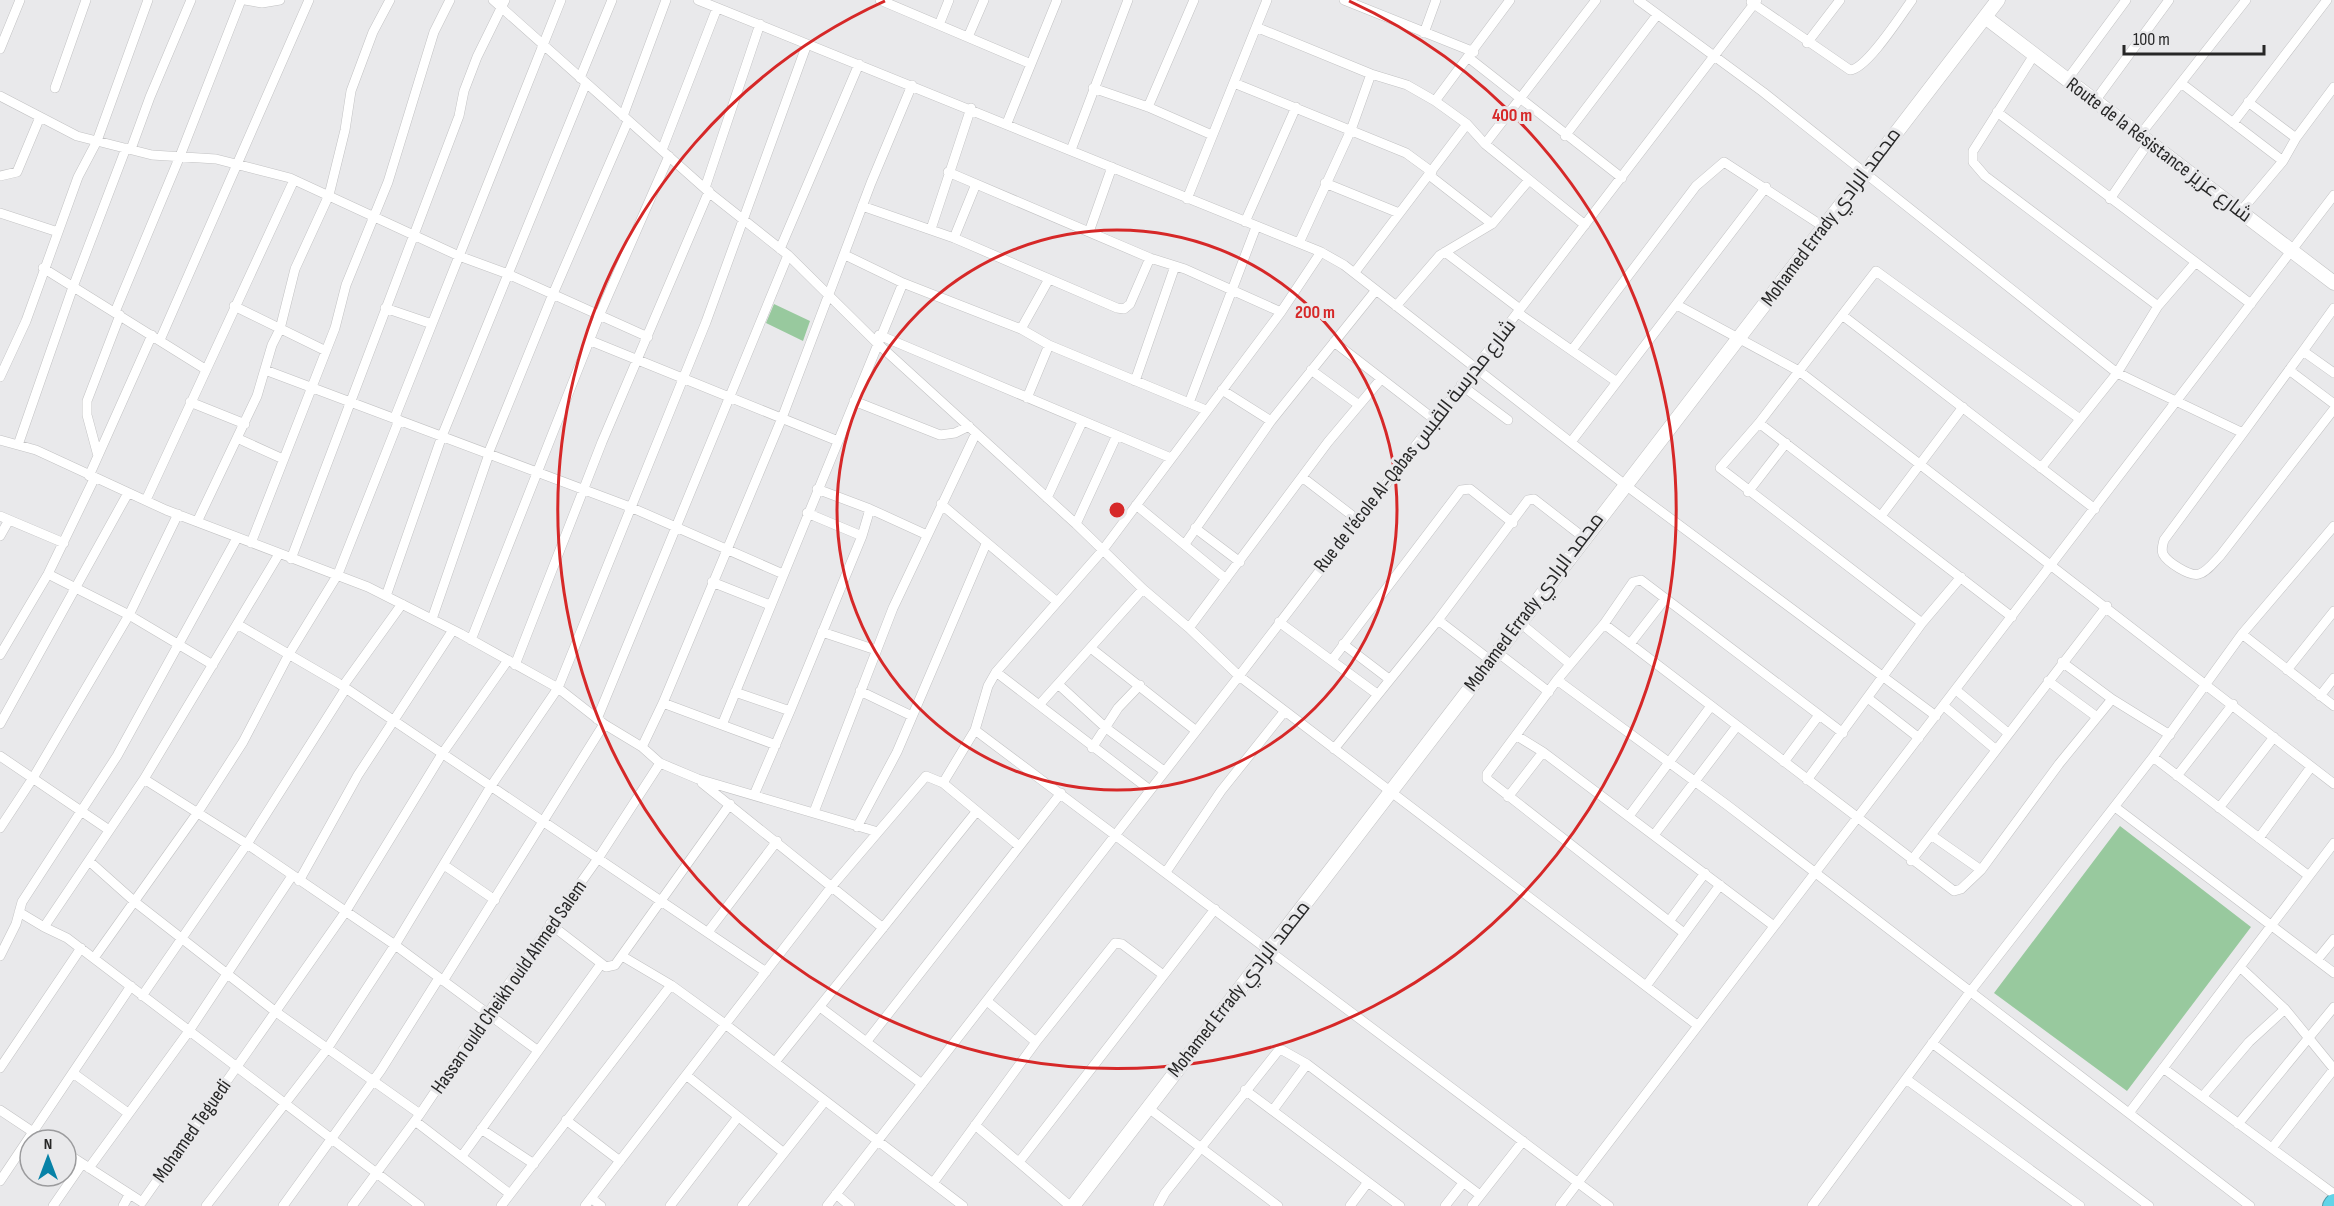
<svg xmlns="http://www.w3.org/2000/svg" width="2334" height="1206" font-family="'Sofia Sans Condensed',Cairo,sans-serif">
  <rect width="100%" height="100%" fill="#e9e9eb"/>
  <path fill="#98c99e" d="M 774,304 L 810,321 L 803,341 L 766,323 Z
    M 2120,826 L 2251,927 L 2127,1091 L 1994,993 Z"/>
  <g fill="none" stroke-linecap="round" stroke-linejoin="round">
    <defs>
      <path id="street" d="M 245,0 L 262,3 L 280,0
        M 493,0 L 711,194 L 788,255 L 877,343 L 1076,524 L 1143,589 L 1189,628 L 1239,676 L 1697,1025
        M 698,0 L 1321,252 L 1344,265 L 1624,484 L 1936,716
        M 880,0 L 1031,64
        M 1344,0 L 1474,52
        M 1638,0 L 1763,92 L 2117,373 L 2243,433 L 2303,351
        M 1751,2 L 1850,70 C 1867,69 1901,15 1912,0
        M 939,25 L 949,0
        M 1256,27 L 1371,74 L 1407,85 L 1435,101 L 1467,124 L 1485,144 L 1585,225
        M 1424,33 L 1436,0
        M 968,37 L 984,0
        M 1807,43 L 1840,0
        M 0,49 L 20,0
        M 2034,55 L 1973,151 L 1973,162 L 1985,176 L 2158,306
        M 1469,58 L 1622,178
        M 580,78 L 612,0
        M 2067,80 L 2126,0
        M 1234,83 L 1406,153 L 1432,172
        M 2181,83 L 2283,161
        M 55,88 L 86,0
        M 1093,88 L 1148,107 L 1212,135
        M 0,96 L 77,136 L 152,155 L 216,159 L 290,178 L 459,256 L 508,274 L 648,337
        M 1435,101 L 1510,0
        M 2095,101 L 2169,0
        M 2248,102 L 2296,138
        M 1148,107 L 1194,0
        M 1997,112 L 2251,304
        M 623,116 L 666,0
        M 1007,123 L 1057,0
        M 2233,123 L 2327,0
        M 2140,135 L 2246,0
        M 1565,136 L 1657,15
        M 1485,144 L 1596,0
        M 131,149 L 150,97 L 191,0
        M 662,150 L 717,8
        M 1071,150 L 1128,0
        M 948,172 L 1150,258 L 1185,269 L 1281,312
        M 1429,175 L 1492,224
        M 0,176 L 17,172 L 40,117
        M 1325,183 L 1399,213
        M 705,188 L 760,24
        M 1187,199 L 1267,0
        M 2110,199 L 2149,142
        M 862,206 L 954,238 L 1117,308 L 1124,309 L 1130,304 L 1150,258
        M 2240,212 L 2283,161 L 2296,138 L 2334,87
        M 0,213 L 58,232
        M 1245,222 L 1296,107
        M 931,229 L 971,108
        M 1089,232 L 1112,167
        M 954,238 L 976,184
        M 1299,243 L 1351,130 L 1371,74
        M 780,249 L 859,64
        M 1445,252 L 1520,309
        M 845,255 L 903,283 L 1021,329 L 1049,345 L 1206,410
        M 43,268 L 205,369
        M 1355,272 L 1467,124
        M 1677,305 L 1799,371 L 2334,784
        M 234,306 L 326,351
        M 1396,306 L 1440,255 L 1492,224 L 1529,180
        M 385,308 L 432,324
        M 2334,308 L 2303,351 L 2334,373
        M 115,312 L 180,156 L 241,0
        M 1518,313 L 1617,382
        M 1842,315 L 2095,509
        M 1021,329 L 1049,279
        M 879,335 L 1171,458
        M 160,340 L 309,0
        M 591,341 L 838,441
        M 1334,342 L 1435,420
        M 1572,350 L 1696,186 L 1724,162 L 1824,227
        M 265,370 L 630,507 L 783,574
        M 1311,370 L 1359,405
        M 2289,370 L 2334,404
        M 0,377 L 26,321 L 78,177 L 97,141 L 148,0
        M 1135,381 L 1175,266
        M 1461,385 L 1508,420
        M 1222,390 L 1271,421
        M 1027,398 L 1049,345
        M 854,401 L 940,435 L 955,433 L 969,426
        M 190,402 L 245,424
        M 1189,403 L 1256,227
        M 395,417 L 561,0
        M 1759,423 L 2012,617
        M 2243,433 L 2164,540 C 2163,544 2161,549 2163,554 C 2167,562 2190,577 2199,574 C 2207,572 2214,562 2220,556 L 2334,409
        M 239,439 L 283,459
        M 0,440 L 36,450 L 166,510 L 368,587 L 461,634 L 558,688 L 604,724 L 642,747 L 660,763 L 698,779 L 878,832
        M 1571,442 L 1766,187
        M 18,445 L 73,287 L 126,148
        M 488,454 L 553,294 L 628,121
        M 98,456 L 87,415 L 87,401 L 120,315
        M 2041,468 L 2117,373 L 2158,306 L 2195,263
        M 89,476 L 152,335
        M 1302,477 L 1358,520
        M 817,489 L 870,509 L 927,535
        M 1748,492 L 1786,443
        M 1047,498 L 1082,422
        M 146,500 L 294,180
        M 941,504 L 1056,601
        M 1136,505 L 1226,579
        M 0,516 L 64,543
        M 1881,516 L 1963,407
        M 197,522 L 257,396 L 272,345 L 280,329 L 295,269 L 329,195 L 345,130 L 351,91 L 373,32 L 390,0
        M 1076,524 L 1116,437
        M 1195,528 L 1240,562
        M 0,536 L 9,520
        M 862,536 L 870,509
        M 251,543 L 335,328 L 346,285 L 388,182 L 434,32 L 450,0
        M 1185,544 L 1271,421 L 1376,290
        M 291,559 L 459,116 L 464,91 L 477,57 L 505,0
        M 48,574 L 129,615 L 178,514
        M 712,582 L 770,605
        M 386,596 L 442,436 L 586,83
        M 432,619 L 489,454
        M 1438,620 L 1490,660
        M 1279,622 L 1377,694
        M 1519,622 L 1570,664
        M 1922,623 L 1720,468 L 1759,423 L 1876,271 L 2080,419
        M 237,624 L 279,554
        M 1604,624 L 1954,891 L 1961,889 L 1981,870 L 2059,764 L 2112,699
        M 1189,628 L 1328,442 L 1381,379
        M 822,632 L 876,650
        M 2242,634 L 2334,706
        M 471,640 L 599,316 L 669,156
        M 1343,644 L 1389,679
        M 1630,644 L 1665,599
        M 1092,649 L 1195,730
        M 1497,652 L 1549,692
        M 0,655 L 48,574 L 94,479
        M 1332,660 L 1461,490 L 1470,489 L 1513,523
        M 2062,662 L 2112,699 L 2170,735
        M 515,665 L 602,442 L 709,191
        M 2287,670 L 2334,611
        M 996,672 L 1150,790
        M 1557,680 L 1727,805 L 2250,1206
        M 2048,681 L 2097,717
        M 1059,685 L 1106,728 L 1164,771
        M 343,686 L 402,604
        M 1956,690 L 2008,733
        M 860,691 L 912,716
        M 735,692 L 790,711 L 862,536 L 807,513
        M 2320,696 L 2334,678
        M 1869,699 L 1919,738
        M 663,703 L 722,725 L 903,283
        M 1040,704 L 1143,589
        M 1944,706 L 1995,749
        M 597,719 L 788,255
        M 0,724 L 128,493
        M 722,725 L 776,745
        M 975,730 L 1609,1206
        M 1517,736 L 1543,752 L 1774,926
        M 642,747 L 663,703 L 782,418 L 871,183 L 912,85
        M 1092,748 L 1118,708 L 1140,685
        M 1334,749 L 1438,620 L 1528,500 L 1534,499 L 1583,537
        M 0,756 L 109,830
        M 2153,757 L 2309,876
        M 1784,762 L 1819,715
        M 2177,776 L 2233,704
        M 144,779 L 247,844 L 395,945 L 537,1050
        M 1807,780 L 1922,623 L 1961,577
        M 702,783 L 883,928
        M 943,783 L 975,730 L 988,686 L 996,672 L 1102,551 L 1281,312 L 1321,252
        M 754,795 L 790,711
        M 1508,797 L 1543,752
        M 2115,807 L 2334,973
        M 2219,808 L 2274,737
        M 814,812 L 893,608 L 976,433
        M 1629,816 L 1711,706
        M 857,827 L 897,752 L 986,544
        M 0,828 L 33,778 L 129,615 L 213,665
        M 1654,835 L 1737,726
        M 1931,835 L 1981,870
        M 2259,838 L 2311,767
        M 89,861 L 135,902 L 276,1012 L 420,1114
        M 1911,861 L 2107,606
        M 444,865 L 495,900
        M 1166,872 L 1221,791 L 1284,712
        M 299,881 L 358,775 L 453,630
        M 19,912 L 44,927
        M 1670,920 L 1705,873
        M 550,924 L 606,967 L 615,965 L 730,804
        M 708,932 L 777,841
        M 1684,933 L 1487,779 L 1487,774 L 1557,680 L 1604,624 L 1633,582 L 1641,580 L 1843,733
        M 0,956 L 16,924 L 22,902 L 117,756 L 237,538
        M 622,956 L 671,985 L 725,1024 L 963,1206
        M 94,958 L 198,812 L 243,742 L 289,654 L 338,574 L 399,420
        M 2317,960 L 2334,939
        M 2240,967 L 2285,1009 L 2334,1069 L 2272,1148
        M 443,981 L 604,724
        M 1646,986 L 1720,885
        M 142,996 L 247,844 L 346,688
        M 987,1001 L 1036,1042
        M 820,1007 L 922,1084
        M 867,1041 L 1061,793
        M 1932,1043 L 2149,1206
        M 775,1062 L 976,812
        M 0,1068 L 81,948
        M 2163,1068 L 2334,1194
        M 73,1073 L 128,1113
        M 686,1075 L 784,1153
        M 1906,1079 L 2080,1206
        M 1245,1090 L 1400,1206
        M 2203,1096 L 2249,1042 L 2285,1009
        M 1147,1107 L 1278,1206
        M 0,1110 L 45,1140
        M 1273,1110 L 1307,1064
        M 2129,1113 L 2334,843
        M 566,1120 L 620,1161
        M 415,1121 L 510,1194
        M 2238,1124 L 2334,1007
        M 975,1125 L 1070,1206
        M 481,1129 L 534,1164
        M 66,1153 L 142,1202 L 346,911 L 442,754 L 508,660
        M 462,1156 L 601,964
        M 1019,1162 L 1215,909
        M 89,1168 L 189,1031 L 292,876
        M 0,1181 L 131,986
        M 933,1183 L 1036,1042 L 1115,943 L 1122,944 L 1162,974
        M 836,1194 L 850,1206
        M 591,1198 L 601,1206
        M 53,1206 L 82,1164
        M 123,1206 L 129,1195
        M 206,1206 L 327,1049 L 395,945 L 491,786 L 558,688 L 706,322 L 807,44
        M 283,1206 L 381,1070 L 439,978
        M 352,1206 L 420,1114 L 488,1013 L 599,857 L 660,763
        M 420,1206 L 67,938 L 44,927 L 144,779 L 237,624 L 338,683 L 766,972
        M 501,1206 L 671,985
        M 585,1206 L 832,886 L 926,776 L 943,783 L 1019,846
        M 670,1206 L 738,1117
        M 742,1206 L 825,1101
        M 827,1206 L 1239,676 L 1757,0
        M 1158,1206 L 1165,1193 L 1278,1051 L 1282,1050 L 1307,1064 L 1480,1195
        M 1350,1206 L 1368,1182
        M 1445,1206 L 1463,1183
        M 1472,1206 L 1523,1141
        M 1560,1206 L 2334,195
        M 1812,1206 L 1970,992 L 2153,757 L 2242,634 L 2334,526"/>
      <path id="secondary" d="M 1985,17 L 2334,283
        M 1073,1206 L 1998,0"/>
      <path id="highway" d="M 2332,1206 L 2334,1203"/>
    </defs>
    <use href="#street" stroke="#c2c2c3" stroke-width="10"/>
    <use href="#secondary" stroke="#c2c2c3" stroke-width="15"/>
    <use href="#highway" stroke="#4d97a4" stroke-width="20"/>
    <use href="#street" stroke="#fff" stroke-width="9"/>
    <use href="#secondary" stroke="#fff" stroke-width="14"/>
    <use href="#highway" stroke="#61d4e8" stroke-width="18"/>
  </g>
  <g fill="none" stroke="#d62828" stroke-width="3">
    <circle cx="1117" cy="510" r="280"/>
    <path d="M1349 1A559 559 0 1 1 885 1"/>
  </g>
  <g text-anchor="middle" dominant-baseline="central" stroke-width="6" stroke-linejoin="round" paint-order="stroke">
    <g font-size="20" fill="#272727" stroke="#e9e9eb">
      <text transform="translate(2159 150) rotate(37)">Route de la Résistance شارع عزيز</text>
      <text transform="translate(1831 217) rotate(-53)">Mohamed Errady محمد الرادي</text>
      <text transform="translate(1415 446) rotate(-52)">Rue de l'école Al-Qabas شارع مدرسة القبس</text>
      <text transform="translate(1534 602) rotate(-53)">Mohamed Errady محمد الرادي</text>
      <text transform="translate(509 987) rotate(-55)">Hassan ould Cheikh ould Ahmed Salem</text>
      <text transform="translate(1239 989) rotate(-52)">Mohamed Errady محمد الرادي</text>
      <text transform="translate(192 1131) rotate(-55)">Mohamed Teguedi</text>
    </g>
  </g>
  <circle cx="1117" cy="510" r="9" fill="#d62828" stroke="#e9e9eb" stroke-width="3"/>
  <g font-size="18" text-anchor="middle" font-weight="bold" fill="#d62828" stroke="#e9e9eb" stroke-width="6" stroke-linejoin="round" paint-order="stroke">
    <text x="1512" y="121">400 m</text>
    <text x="1315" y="318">200 m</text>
  </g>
  <g transform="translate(48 1158)"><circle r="28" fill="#e9e9eb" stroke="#9b9b9d" stroke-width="1.5"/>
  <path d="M0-4.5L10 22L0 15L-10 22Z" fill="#0782a7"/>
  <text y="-9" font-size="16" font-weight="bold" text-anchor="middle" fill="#272727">N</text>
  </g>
  <path d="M2124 45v9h140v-9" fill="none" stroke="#272727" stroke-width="3"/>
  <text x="2133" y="45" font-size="18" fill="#272727" stroke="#e9e9eb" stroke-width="4.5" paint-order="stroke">100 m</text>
</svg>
